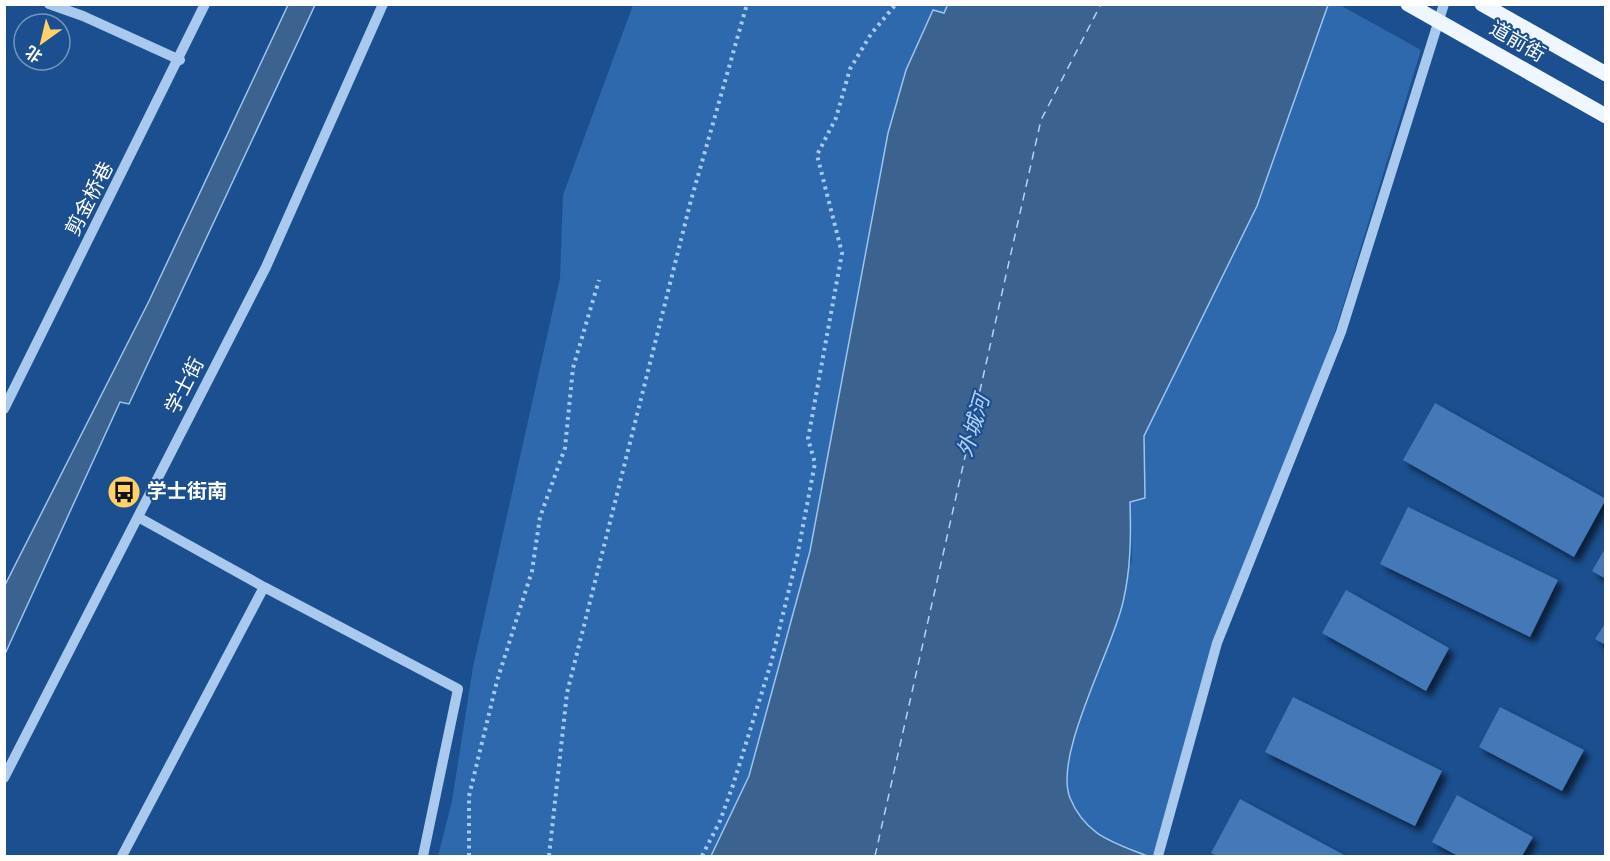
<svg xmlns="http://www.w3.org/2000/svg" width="1610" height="861" font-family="'Sofia Sans Condensed','Noto Sans SC',sans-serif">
  <defs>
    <filter id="shadow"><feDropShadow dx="5.5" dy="5.5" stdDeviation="3" flood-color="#0009"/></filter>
  </defs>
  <rect width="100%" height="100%" fill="#1b4f8f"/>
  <path fill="#2e69ad" d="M 633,5 L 948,5 L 944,13 L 932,10 L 906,70 L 888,133 L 810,551 L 749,776 L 711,856 L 438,856 L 452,801 L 473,667 L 560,278 L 563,195 Z
    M 1328,5 L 1340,5 L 1421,50 L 1331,345 L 1221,624 L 1153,856 L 1147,856 L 1100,836 L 1086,825 L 1069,796 L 1067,775 L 1074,738 L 1132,559 L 1130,502 L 1145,498 L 1144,436 L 1257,206 Z"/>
  <path fill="#3c6290" stroke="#9cc4f0" stroke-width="1.5" d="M 948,4 L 1328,5 L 1257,206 L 1144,436 L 1145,498 L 1130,502 C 1131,537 1131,568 1123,602 C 1113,649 1053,755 1070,798 C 1086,836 1113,842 1147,856 L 711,856 L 749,776 L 810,551 L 888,133 L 906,70 L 933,10 L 944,13 Z
    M 288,5 L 315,5 L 129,404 L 120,402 L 5,654 L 5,585 L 149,301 Z"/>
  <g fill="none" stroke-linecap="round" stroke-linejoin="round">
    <path stroke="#b5d3f5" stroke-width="1.5" stroke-dasharray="8 6" stroke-linecap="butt" d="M 875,856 L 1041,120 L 1101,4"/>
  </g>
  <path fill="#4478b7" filter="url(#shadow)" d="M 1435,403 L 1606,499 L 1574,557 L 1403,460 Z
    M 1408,507 L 1558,580 L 1530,637 L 1380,564 Z
    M 1606,547 L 1606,579 L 1592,571 Z
    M 1346,590 L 1449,648 L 1426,691 L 1322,633 Z
    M 1606,622 L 1606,645 L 1595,639 Z
    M 1293,697 L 1442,771 L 1415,826 L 1265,752 Z
    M 1500,707 L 1584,750 L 1562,791 L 1479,747 Z
    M 1457,795 L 1533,837 L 1522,856 L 1458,856 L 1432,842 Z
    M 1240,799 L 1346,856 L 1217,856 L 1211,853 Z"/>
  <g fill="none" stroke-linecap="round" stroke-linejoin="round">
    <path stroke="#a9c9ee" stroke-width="4" stroke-dasharray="3 4.5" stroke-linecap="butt" d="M 469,856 L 469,796 L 497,681 L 532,571 L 540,517 L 565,448 L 573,368 L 599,280
      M 549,856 L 567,693 L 690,204 L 747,4
      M 702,856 L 720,821 L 733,785 L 771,663 L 797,557 L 815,463 L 808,439 L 842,253 L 817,155 L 836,118 L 850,69 L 871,34 L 896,4"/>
    <path stroke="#a9c9ee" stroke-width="10" d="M 49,4 L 83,16 L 180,60
      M 4,409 L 205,4
      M 138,517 L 264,587 L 458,689 L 423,856
      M 4,778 L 266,267 L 383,4
      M 122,856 L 264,587
      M 1158,856 L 1217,643 L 1341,332 L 1444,4"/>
    <path stroke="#f0f6ff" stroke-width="15" d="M 1482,4 L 1606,74"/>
    <path stroke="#f0f6ff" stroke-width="15" d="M 1408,4 L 1606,116"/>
  </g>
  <defs>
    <symbol id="bus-disc" viewBox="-11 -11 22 22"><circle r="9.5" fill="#ffd166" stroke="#1b4f8f"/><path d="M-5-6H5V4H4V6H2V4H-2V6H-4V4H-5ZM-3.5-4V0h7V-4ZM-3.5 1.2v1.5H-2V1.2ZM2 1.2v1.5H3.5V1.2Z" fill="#111"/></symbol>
  </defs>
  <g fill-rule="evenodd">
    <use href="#bus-disc" x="105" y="473" width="38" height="38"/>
  </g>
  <g text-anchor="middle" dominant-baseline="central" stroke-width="4.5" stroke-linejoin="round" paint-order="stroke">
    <g font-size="20" fill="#fff" stroke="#1b4f8f">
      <text transform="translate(1517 42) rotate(30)">道前街</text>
      <text transform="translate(90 199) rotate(-63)">剪金桥巷</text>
      <text transform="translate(185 386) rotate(-63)">学士街</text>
    </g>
    <g font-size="20" font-weight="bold" fill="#fff" stroke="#1b4f8f" text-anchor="start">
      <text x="147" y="492">学士街南</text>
    </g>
    <g font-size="21" font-style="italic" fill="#b5d3f5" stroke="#1b4f8f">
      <text transform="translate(974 426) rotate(-73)">外城河</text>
    </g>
  </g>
  <rect width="1610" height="861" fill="none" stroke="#ffffff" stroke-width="12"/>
  <g transform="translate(42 42) rotate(214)"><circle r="28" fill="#1b4f8f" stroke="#7695bc" stroke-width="1.5"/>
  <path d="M0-4.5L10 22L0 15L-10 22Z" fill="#ffd166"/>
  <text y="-9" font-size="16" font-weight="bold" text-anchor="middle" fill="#ffffff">北</text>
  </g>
</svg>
